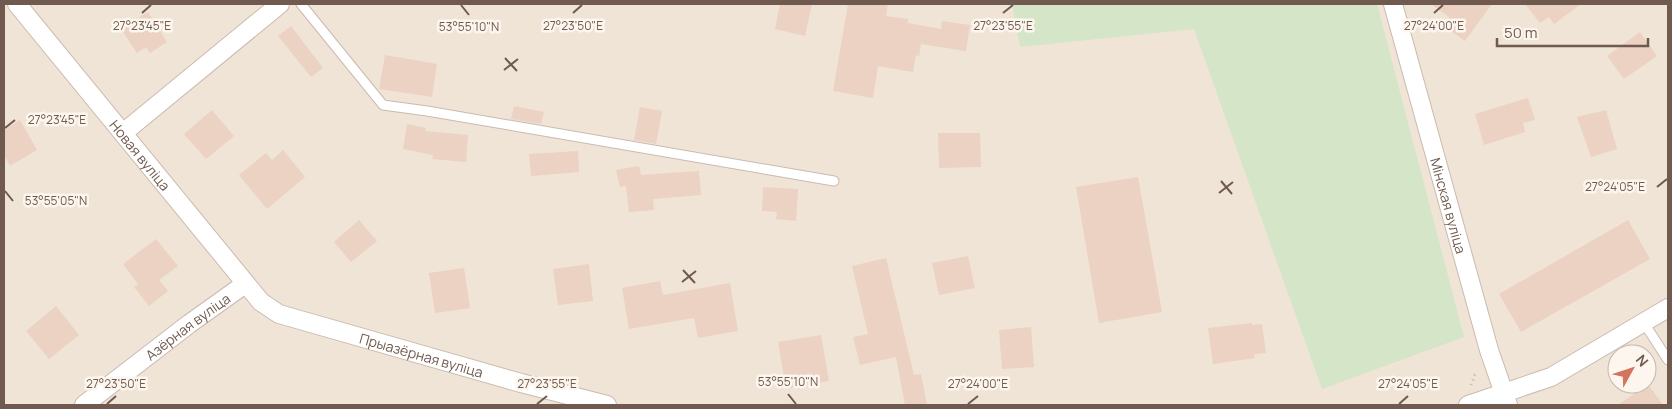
<svg xmlns="http://www.w3.org/2000/svg" width="1672" height="409" font-family="Manrope,sans-serif">
  <rect width="100%" height="100%" fill="#f9f2e8"/>
  <path fill="#f0e4d7" fill-rule="evenodd" d="M 4,4 L 1668,4 L 1668,405 L 4,405 ZM 1617,354 L 1647,354 L 1647,384 L 1617,384 Z"/>
  <path fill="#d4e5c8" d="M 1012,4 L 1377,4 L 1464,337 L 1322,389 L 1194,29 L 1020,47 Z"/>
  <path fill="#ebd2c3" d="M 780,4 L 812,4 L 805,36 L 775,29 Z
    M 848,4 L 888,4 L 886,16 L 908,19 L 908,23 L 941,29 L 942,21 L 970,25 L 966,51 L 921,44 L 919,56 L 916,55 L 913,72 L 878,66 L 873,98 L 833,91 Z
    M 1431,4 L 1492,4 L 1465,41 L 1443,25 L 1449,17 Z
    M 1525,4 L 1581,4 L 1554,24 L 1549,17 L 1540,23 Z
    M 148,12 L 167,42 L 150,53 L 146,47 L 137,53 L 121,29 Z
    M 291,26 L 323,68 L 311,77 L 278,36 Z
    M 1640,32 L 1657,56 L 1624,79 L 1607,56 Z
    M 385,55 L 437,64 L 432,97 L 379,89 Z
    M 1528,98 L 1535,120 L 1523,123 L 1525,132 L 1484,145 L 1475,114 Z
    M 514,106 L 544,112 L 541,124 L 511,119 Z
    M 640,107 L 662,111 L 656,144 L 634,140 Z
    M 212,110 L 234,136 L 206,159 L 184,134 Z
    M 1606,110 L 1617,149 L 1591,157 L 1577,117 Z
    M 20,120 L 37,150 L 10,166 L 4,155 L 4,130 Z
    M 407,124 L 426,128 L 425,131 L 468,135 L 466,162 L 432,159 L 433,155 L 403,149 Z
    M 938,133 L 980,133 L 981,167 L 939,168 Z
    M 283,150 L 305,177 L 267,209 L 239,175 L 266,153 L 272,160 Z
    M 578,151 L 579,172 L 531,176 L 529,154 Z
    M 639,166 L 641,175 L 699,171 L 701,195 L 653,199 L 654,210 L 629,212 L 626,186 L 620,187 L 616,170 Z
    M 1138,177 L 1162,312 L 1099,323 L 1076,187 Z
    M 763,187 L 798,189 L 796,221 L 776,219 L 777,212 L 762,211 Z
    M 359,220 L 377,241 L 351,262 L 334,242 Z
    M 1628,220 L 1650,259 L 1521,332 L 1499,294 Z
    M 156,239 L 178,266 L 159,280 L 168,291 L 149,306 L 134,287 L 138,284 L 123,264 Z
    M 968,256 L 975,288 L 939,295 L 932,263 Z
    M 886,258 L 914,375 L 921,374 L 927,405 L 905,405 L 896,357 L 860,365 L 853,337 L 868,334 L 852,266 Z
    M 589,264 L 593,301 L 558,305 L 553,269 Z
    M 464,268 L 470,308 L 435,313 L 429,273 Z
    M 660,281 L 663,295 L 730,283 L 738,331 L 698,338 L 694,318 L 629,329 L 622,288 Z
    M 56,306 L 79,335 L 49,359 L 26,331 Z
    M 1252,323 L 1252,325 L 1262,324 L 1266,353 L 1254,354 L 1255,358 L 1213,364 L 1208,328 Z
    M 1031,327 L 1034,367 L 1002,369 L 999,330 Z
    M 821,335 L 829,381 L 786,389 L 778,342 Z
    M 1648,384 L 1663,405 L 1618,405 Z"/>
  <g fill="none" stroke-linecap="round" stroke-linejoin="round">
    <defs>
      <path id="service" d="M 301,4 L 383,105 L 427,111 L 834,181
        M 1644,323 L 1668,360"/>
      <g id="minor">
        <path id="s1" d="M 17,4 L 261,302 L 279,314 L 521,383 L 607,405"/>
        <path id="s2" d="M 1393,4 L 1489,350 L 1508,405"/>
        <path d="M 123,133 L 280,4"/>
        <path id="s3" d="M 84,405 L 189,324 L 245,284"/>
        <path d="M 1468,405 L 1551,377 L 1668,308"/>
      </g>
    </defs>
    <use href="#service" stroke="#cabaaf" stroke-width="11"/>
    <use href="#minor" stroke="#cabaaf" stroke-width="20"/>
    <path stroke="#d0b6a6" stroke-width="3" stroke-dasharray="1 4" stroke-linecap="butt" d="M 1471,385 L 1475,375 L 1478,374"/>
    <use href="#service" stroke="#fff" stroke-width="9"/>
    <use href="#minor" stroke="#fff" stroke-width="18"/>
  </g>
  <path fill="none" stroke="#705a4f" stroke-width="2" d="M 461,5 L 469,15M 142,13 L 151,5M 573,13 L 582,5M 1003,13 L 1013,5M 1434,13 L 1443,5M 505,58 L 517,71M 504,70 L 518,59M 5,128 L 15,120M 1221,181 L 1232,194M 1657,187 L 1667,179M 5,191 L 13,201M 1219,193 L 1233,182M 683,270 L 695,283M 682,282 L 696,271M 788,394 L 796,404M 107,404 L 116,396M 537,404 L 547,396M 968,404 L 978,396M 1399,404 L 1408,396"/>
  <g text-anchor="middle" dominant-baseline="central" stroke-width="5" stroke-linejoin="round" paint-order="stroke">
    <g font-size="14" fill="#705a4f" stroke="#fdf6ee">
      <text stroke="none"><textPath href="#s1" startOffset="195">Новая вуліца</textPath></text>
      <text stroke="none"><textPath href="#s2" startOffset="209">Мінская вуліца</textPath></text>
      <text stroke="none"><textPath href="#s3" startOffset="130">Азёрная вуліца</textPath></text>
      <text stroke="none"><textPath href="#s1" startOffset="555">Прыазёрная вуліца</textPath></text>
    </g>
  </g>
  <g font-size="12" text-anchor="middle" fill="#705a4f" stroke="#fdf6ee" stroke-width="5" stroke-linejoin="round" paint-order="stroke">
    <text x="142" y="30">27°23'45"E</text>
    <text x="573" y="30">27°23'50"E</text>
    <text x="1003" y="30">27°23'55"E</text>
    <text x="1434" y="30">27°24'00"E</text>
    <text x="469" y="31">53°55'10"N</text>
    <text x="57" y="124">27°23'45"E</text>
    <text x="1615" y="191">27°24'05"E</text>
    <text x="56" y="205">53°55'05"N</text>
    <text x="788" y="386">53°55'10"N</text>
    <text x="116" y="388">27°23'50"E</text>
    <text x="547" y="388">27°23'55"E</text>
    <text x="978" y="388">27°24'00"E</text>
    <text x="1408" y="388">27°24'05"E</text>
  </g>
  <rect width="1672" height="409" fill="none" stroke="#705a4f" stroke-width="10"/>
  <g transform="translate(1632 369) rotate(50)"><circle r="24" fill="#fdf6ee" stroke="#c5b8ae"/>
  <path d="M0-4L9 19L0 12L-9 19Z" fill="#d3755d"/>
  <text y="-8" font-size="14" font-weight="bold" text-anchor="middle" fill="#705a4f">N</text>
  </g>
  <path d="M1497 38v8h151v-8" fill="none" stroke="#705a4f" stroke-width="2.5"/>
  <text x="1504" y="38" font-size="15" fill="#705a4f" stroke="#fdf6ee" stroke-width="4" paint-order="stroke">50 m</text>
</svg>
